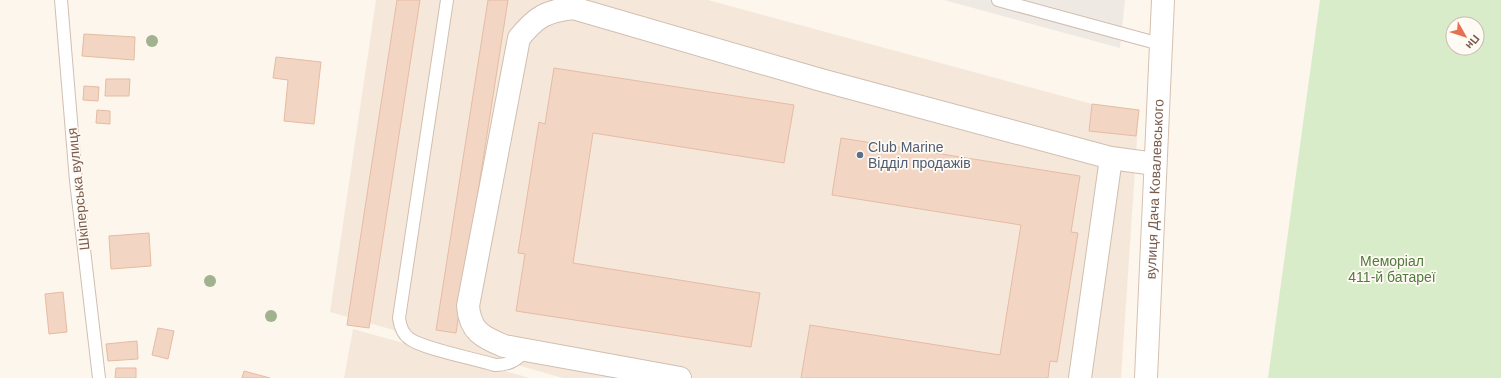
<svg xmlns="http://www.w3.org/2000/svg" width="1501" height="378" font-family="Helvetica,sans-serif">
  <rect width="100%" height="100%" fill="#fdf6ec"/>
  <path fill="#f5e8da" d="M 376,0 L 708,0 L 1092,104 L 1139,110 L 1121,378 L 563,378 L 330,312 Z
    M 353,329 L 530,378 L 344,378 Z"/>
  <path fill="#efe9e4" d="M 944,0 L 1125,0 L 1120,48 Z"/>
  <path fill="#d8ecc9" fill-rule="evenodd" d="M 1320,0 L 1501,0 L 1501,378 L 1268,378 ZM 1453,24 L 1477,24 L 1477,48 L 1453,48 Z"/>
  <path fill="#f3d5c3" stroke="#e6bba3" d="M 397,0 L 420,0 L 369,328 L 347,325 Z
    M 488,0 L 508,0 L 456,333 L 436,330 Z
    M 84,34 L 135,37 L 134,60 L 82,56 Z
    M 276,57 L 321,62 L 314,124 L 284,121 L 288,80 L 273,78 Z
    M 554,68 L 794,105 L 784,163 L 593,133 L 573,263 L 760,293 L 751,347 L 516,311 L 525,254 L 518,253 L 539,122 L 545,124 Z
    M 106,79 L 130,79 L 129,96 L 105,96 Z
    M 84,86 L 99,87 L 98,101 L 83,100 Z
    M 1092,104 L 1139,110 L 1136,136 L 1089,131 Z
    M 97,110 L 110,111 L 110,124 L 96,123 Z
    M 841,138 L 1080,176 L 1071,232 L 1078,233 L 1057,362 L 1050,361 L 1048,378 L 801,378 L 810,325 L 1000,355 L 1021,225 L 832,195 Z
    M 149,233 L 151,266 L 111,269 L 109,236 Z
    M 63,292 L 67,332 L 49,334 L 45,294 Z
    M 158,328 L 174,331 L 168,359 L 152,355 Z
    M 137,341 L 138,359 L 108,361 L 106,344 Z
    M 116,368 L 136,368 L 136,378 L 115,378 Z
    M 244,371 L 270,378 L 242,378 Z"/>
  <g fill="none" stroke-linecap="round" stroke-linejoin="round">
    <defs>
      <path id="lane" d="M 61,0 L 76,181 L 99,378
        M 447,0 L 399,318 C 400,326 402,334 410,339 C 424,349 476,359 495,365 C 510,365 516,360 527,350
        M 998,0 L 1160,44"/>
      <path id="street" d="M 680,378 L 504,346 C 482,337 470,331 468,306 L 519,38 C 536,17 546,11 573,8 L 821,80 L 1111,158 L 1155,164
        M 1080,378 L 1111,158"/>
      <g id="secondary">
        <path id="s1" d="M 1146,378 L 1163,0"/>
      </g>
    </defs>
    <use href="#lane" stroke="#d1beb0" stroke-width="14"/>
    <use href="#street" stroke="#d1beb0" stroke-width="24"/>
    <use href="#secondary" stroke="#d6c0b0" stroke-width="24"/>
    <use href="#lane" stroke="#fff" stroke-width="12"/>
    <use href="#street" stroke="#fff" stroke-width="22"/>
    <use href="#secondary" stroke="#fff" stroke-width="22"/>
  </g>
  <g fill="#a0b28e">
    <circle cx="152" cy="41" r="6"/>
    <circle cx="210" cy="281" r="6"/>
    <circle cx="271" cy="316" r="6"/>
  </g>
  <circle fill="#5c6f8a" stroke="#fffaf3" stroke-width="1.5" cx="860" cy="155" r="4"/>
  <g text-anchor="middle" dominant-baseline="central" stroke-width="3.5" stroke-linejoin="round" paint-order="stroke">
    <g font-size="14" fill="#4e5e75" stroke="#fffaf3" text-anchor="start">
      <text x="868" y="147">Club Marine<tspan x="868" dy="16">Відділ продажів</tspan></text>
    </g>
    <g font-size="14" fill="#7a5c4d" stroke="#fffaf3">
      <text transform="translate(78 189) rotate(-96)">Шкіперська вулиця</text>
      <text stroke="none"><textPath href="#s1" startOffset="189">вулиця Дача Ковалевського</textPath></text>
    </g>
    <g font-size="14" fill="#537a41" stroke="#fffaf3">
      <text x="1392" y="261">Меморіал<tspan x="1392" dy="16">411-й батареї</tspan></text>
    </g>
  </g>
  <g transform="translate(1465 36) rotate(129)"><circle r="19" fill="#fffaf3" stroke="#cabbb1"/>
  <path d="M0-3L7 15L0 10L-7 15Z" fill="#e76f51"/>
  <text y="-6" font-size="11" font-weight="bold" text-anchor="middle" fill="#7a5c4d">Пн</text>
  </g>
</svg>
